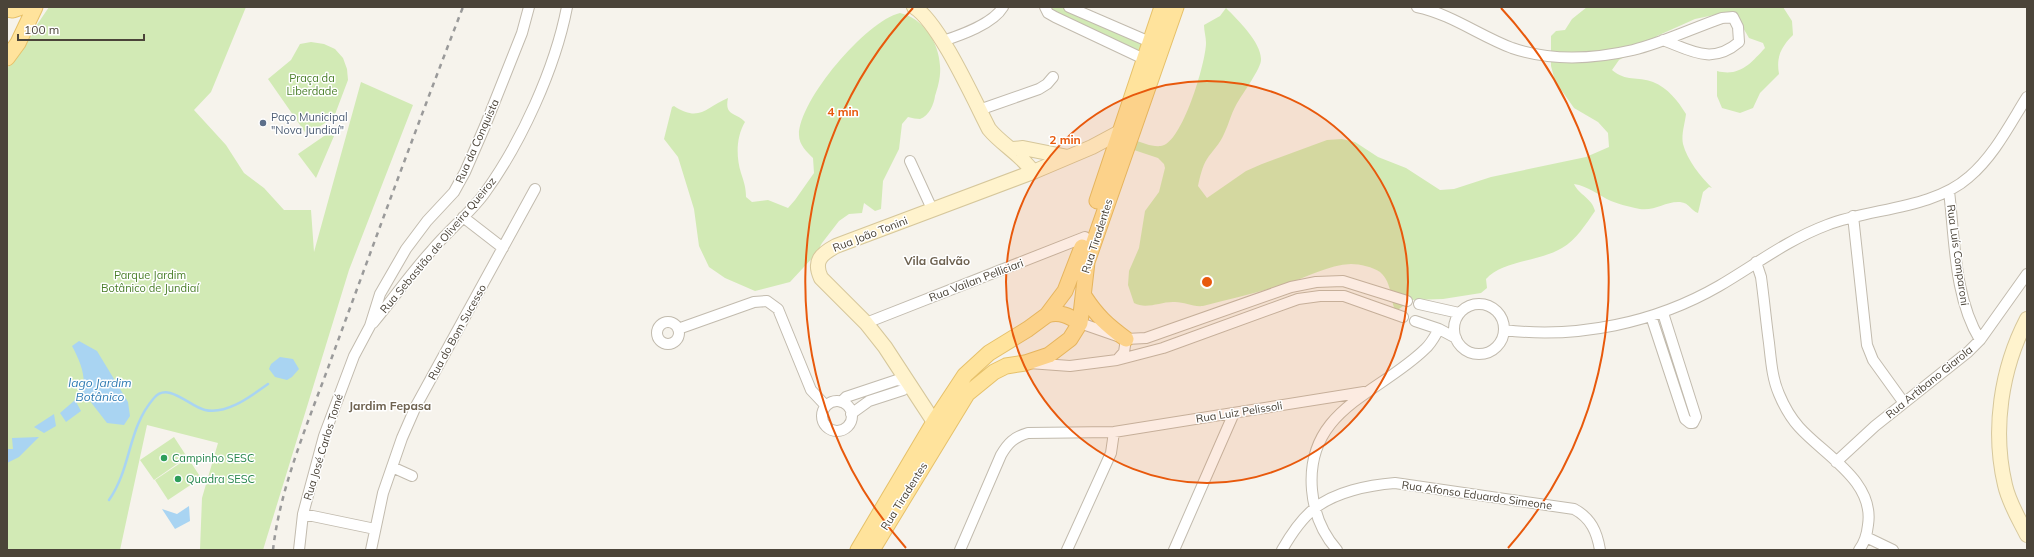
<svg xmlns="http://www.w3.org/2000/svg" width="2034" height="557" font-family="Mulish,sans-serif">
  <rect width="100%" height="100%" fill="#f6f3ec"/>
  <path fill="#d2eab5" d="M 49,7 L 246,7 L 211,92 L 194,110 L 226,145 L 244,173 L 264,188 L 284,210 L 311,210 L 314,252 L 361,82 L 413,105 L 349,270 L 263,550 L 200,550 L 202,498 L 218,443 L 147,425 L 120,550 L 7,550 L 7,69 Z
    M 1049,7 L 1064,7 L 1140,42 L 1142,45 L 1141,49 L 1136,51 L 1053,12 Z
    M 1587,7 L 1783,7 L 1792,21 L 1793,35 C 1781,47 1776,57 1779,74 L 1760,93 L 1753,108 L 1740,113 L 1722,108 L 1717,96 L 1717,71 C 1740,77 1751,63 1765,48 L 1763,43 L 1749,38 L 1742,26 L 1727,15 L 1719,14 L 1695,19 L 1657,36 L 1652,41 L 1619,60 L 1612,70 C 1626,82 1637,76 1653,82 C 1668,88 1678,101 1686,114 C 1685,123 1681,135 1683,144 C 1687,160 1701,177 1712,188 L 1709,187 L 1703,192 L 1698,213 C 1691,211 1690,203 1680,202 C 1664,201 1654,213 1635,208 C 1627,206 1618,204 1611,201 C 1598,195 1588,186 1574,184 C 1579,195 1592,198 1595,211 C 1586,224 1576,240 1562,248 C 1541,261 1502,261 1486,279 L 1487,288 L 1481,293 L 1443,299 L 1412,300 L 1396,311 C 1390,303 1393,283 1380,272 C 1373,267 1360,264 1351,264 C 1328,265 1308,277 1286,284 C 1259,292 1231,299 1203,306 C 1192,307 1185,302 1175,302 C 1161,301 1147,310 1134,303 L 1128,285 L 1129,271 L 1139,248 L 1145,211 L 1159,192 L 1165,168 L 1164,164 L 1158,158 L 1131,149 L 1134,140 C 1143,143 1152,147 1161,146 C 1182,144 1206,62 1206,43 C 1206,37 1204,31 1204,25 L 1220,16 L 1226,8 C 1237,19 1262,43 1261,60 C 1261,68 1243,93 1239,100 C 1232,110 1229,124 1224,134 C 1220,144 1212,151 1207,159 C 1202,167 1200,177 1198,186 L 1207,198 L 1246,171 L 1262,164 L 1327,140 L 1342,139 L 1355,142 L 1378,157 L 1406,168 L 1440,190 L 1454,189 L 1491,177 L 1586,157 L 1609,147 L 1608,133 L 1598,122 L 1574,108 L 1555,81 L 1551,66 L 1551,36 L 1556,31 L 1565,30 L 1572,19 Z
    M 900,13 C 923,18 939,42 940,66 C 941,76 938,87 935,96 C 934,104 929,116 920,119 C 917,119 912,118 908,117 L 902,124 L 899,149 L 883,181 L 881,209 L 875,211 L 864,203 L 862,213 L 849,214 L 839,221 L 822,243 L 816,254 L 790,282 L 755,291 L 725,278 L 709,267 L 699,246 L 694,209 L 678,157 L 664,139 L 672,107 L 674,106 C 700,123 706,107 728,98 C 724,117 737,112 745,122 C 736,137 736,157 741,173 C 744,182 746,188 746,197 L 752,202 L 768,200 L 788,208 L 795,200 L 814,173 L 813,158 C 807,152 799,145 799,135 C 799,100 866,21 900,13 Z
    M 311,42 L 324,44 L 335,49 L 343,58 L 347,69 L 348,80 L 334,117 L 307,135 L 268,79 L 291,60 L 300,44 Z
    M 327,134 L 334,136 L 316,178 L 298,154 Z
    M 174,437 L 187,457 L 154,480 L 140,460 Z
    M 188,458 L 201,478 L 168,500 L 155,480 Z"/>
  <path fill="#a9d4f2" d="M 79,341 L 97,351 L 128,402 L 130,416 L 124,425 L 107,423 L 83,392 C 86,375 80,361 72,346 Z
    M 280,357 L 293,359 L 299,369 L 292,377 L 287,380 L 275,377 L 269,369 L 271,364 Z
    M 75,400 L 81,411 L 66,422 L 60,413 Z
    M 54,414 L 56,426 L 44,433 L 34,427 Z
    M 39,437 L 19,457 L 7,463 L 7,449 L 13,449 L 12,438 Z
    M 189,506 L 190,521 L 175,529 L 162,509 L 177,514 Z"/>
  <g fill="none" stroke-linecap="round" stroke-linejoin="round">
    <path stroke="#a9d4f2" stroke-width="2.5" d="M 109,500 C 132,467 127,429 154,398 C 168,381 190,407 205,410 C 227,415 251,396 268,384"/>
    <defs>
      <path id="street" d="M 1045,7 L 1048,13 L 1055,17 L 1144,59
        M 1069,7 L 1150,42
        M 1417,7 C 1451,14 1480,36 1512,48 C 1550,61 1594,59 1633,50 C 1662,43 1693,28 1722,18 L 1733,17 L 1738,27 L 1739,42 C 1712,65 1692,51 1663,40
        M 943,41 C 961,35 993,24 1003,7
        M 979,110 L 1039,89 L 1047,84 L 1053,77
        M 910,161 L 932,209
        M 1949,191 C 1955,241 1954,297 1980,340
        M 1853,216 L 1867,345 L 1873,360 L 1904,403
        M 463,217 L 503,248
        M 1756,262 L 1761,277 C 1764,299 1766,321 1769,343 C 1771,360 1772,378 1779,394 C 1784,406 1790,417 1799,427 C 1824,455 1875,481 1868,525 C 1867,535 1865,542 1859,550
        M 1419,304 L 1459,313
        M1454 329a25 25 0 1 1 50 0a25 25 0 1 1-50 0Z
        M 1651,316 L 1685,419 L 1690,423 L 1693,423 L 1696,417 L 1663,313
        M 1415,321 L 1439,329 L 1456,338
        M657 333a11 11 0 1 1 22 0a11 11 0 1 1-22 0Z
        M 373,323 C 393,299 411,273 432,250 C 448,231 469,214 484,194 C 521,143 555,69 567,7
        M 866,323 L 1085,237
        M 1080,323 L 1126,339 L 1146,338 L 1291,287 L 1316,282 L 1343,281 L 1407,301
        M 678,329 L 754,302 L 767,301 L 778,309 L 811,390 L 826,406
        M 1504,330 C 1577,339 1655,323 1719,286 C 1755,265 1787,240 1827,225 C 1871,208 1933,209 1969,177 C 1994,156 2010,124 2027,97
        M 1117,360 L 1124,352 L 1126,339
        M 1029,363 L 1070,366 L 1117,360 L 1163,348 L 1298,299 L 1320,296 L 1344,296 L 1403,317
        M822 416a15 15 0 1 1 30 0a15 15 0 1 1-30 0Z
        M 841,402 L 846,397 L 897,380 L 909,383 L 903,390 L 869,401 L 851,414
        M 1836,462 L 1875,426 L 1968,352 L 1980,340 L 2027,274
        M 392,467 L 412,476
        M 303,514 L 375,529
        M 1866,537 L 1893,550
        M 299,550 L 303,514 L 324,436 L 354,356 L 370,326 L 380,294 L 406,249 L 427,221 L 454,192 L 465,172 L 485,126 L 522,33 L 529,7
        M 371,550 L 383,493 L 402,438 L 416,406 L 535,189
        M 960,550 L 1001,455 C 1008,443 1014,437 1028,433 L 1114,432 L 1364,392
        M 1067,550 L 1111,453 L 1114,432
        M 1174,550 L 1234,413
        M 1282,550 C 1290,536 1301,519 1314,509 C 1334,492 1369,485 1395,483 L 1574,509 C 1591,518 1597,532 1600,550
        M 1337,550 C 1321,532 1314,513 1312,490 C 1305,409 1379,394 1425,349 C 1431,344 1435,336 1439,329"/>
      <path id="secondary" d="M 914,7 C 939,22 974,100 989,129 C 1002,145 1021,154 1033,172
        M 1013,149 L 1023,148 L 1068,157
        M 2027,319 C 2001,369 1992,430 2005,485 C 2009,503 2019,519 2027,535
        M 934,422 L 885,347 L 866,323 L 821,278 C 813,261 821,254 836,246 L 1033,172 L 1092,147 L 1120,132"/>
      <path id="primary" d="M 7,9 L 13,10 L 22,7
        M 7,58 L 18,43 L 35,7
        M 1097,201 L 1162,7
        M 1084,296 C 1097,316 1107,325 1126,339
        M 1047,315 C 1060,311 1069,316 1080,323
        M 858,550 L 934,422 L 965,375 L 989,353 L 1028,329 L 1047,315 L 1065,291 L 1082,247
        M 872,550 L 967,394 L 994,372 L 1006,366 L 1025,363 L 1049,355 L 1070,339 L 1080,323 L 1087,262 L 1176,7"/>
    </defs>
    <use href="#street" stroke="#c2bbae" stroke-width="12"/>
    <use href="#secondary" stroke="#d6c79b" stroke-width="16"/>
    <use href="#primary" stroke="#e6c16a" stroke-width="17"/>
    <use href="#street" stroke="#fff" stroke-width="10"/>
    <use href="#secondary" stroke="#fff3cd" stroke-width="14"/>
    <use href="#primary" stroke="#ffe39c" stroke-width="15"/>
    <path stroke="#9a9a9a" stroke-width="2.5" stroke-dasharray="5 5" stroke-linecap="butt" d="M 273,550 C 280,486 310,418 332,357 C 375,240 418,123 463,7"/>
  </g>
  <circle cx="1207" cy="282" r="201" fill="#e8590c" fill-opacity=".12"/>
  <g fill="none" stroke="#e8590c" stroke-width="2">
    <circle cx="1207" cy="282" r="201"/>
    <path d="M906 548A402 402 0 0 1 913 8M1501 8A402 402 0 0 1 1508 548"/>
  </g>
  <circle fill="#5c6f8a" stroke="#fff" stroke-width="1.5" cx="263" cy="123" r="4"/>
  <g fill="#2e9e5b" stroke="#fff" stroke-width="1.5">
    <circle cx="164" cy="458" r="4"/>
    <circle cx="178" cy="479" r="4"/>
  </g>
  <g text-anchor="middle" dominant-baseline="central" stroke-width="3" stroke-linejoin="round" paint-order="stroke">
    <g font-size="11" fill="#4a7f2a" stroke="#fff">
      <text x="312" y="78">Praça da<tspan x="312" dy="13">Liberdade</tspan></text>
      <text x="150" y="275">Parque Jardim<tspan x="150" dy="13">Botânico de Jundiaí</tspan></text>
    </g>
    <g font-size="11" fill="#4e5e75" stroke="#fff" text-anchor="start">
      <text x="271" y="117">Paço Municipal<tspan x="271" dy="13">"Nova Jundiaí"</tspan></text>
    </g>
    <g font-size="11" fill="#4b4439" stroke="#fff">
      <text transform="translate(477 141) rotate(-66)">Rua da Conquista</text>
      <text transform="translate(870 234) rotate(-21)">Rua João Tonini</text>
      <text transform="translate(1097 236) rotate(-72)">Rua Tiradentes</text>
      <text transform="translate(438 245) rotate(-50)">Rua Sebastião de Oliveira Queiroz</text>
      <text transform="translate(1958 255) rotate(82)">Rua Luís Comparoni</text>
      <text transform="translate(976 280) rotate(-21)">Rua Vailan Pelliciari</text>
      <text transform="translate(457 332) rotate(-61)">Rua do Bom Sucesso</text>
      <text transform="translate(1929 382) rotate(-39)">Rua Artibano Giarola</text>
      <text transform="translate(1239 412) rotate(-9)">Rua Luiz Pelissoli</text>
      <text transform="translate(323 447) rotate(-73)">Rua José Carlos Tomé</text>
      <text transform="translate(1477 495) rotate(8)">Rua Afonso Eduardo Simeone</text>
      <text transform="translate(904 496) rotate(-58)">Rua Tiradentes</text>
    </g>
    <g font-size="11" fill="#27864d" stroke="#fff" text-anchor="start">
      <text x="172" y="458">Campinho SESC</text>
      <text x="186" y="479">Quadra SESC</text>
    </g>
    <g font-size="12" font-weight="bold" fill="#6e6250" stroke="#fff">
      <text x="937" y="260">Vila Galvão</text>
      <text x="390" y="405">Jardim Fepasa</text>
    </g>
    <g font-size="12" font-style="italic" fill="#2e7ab2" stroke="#fff">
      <text x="100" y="382">lago Jardim<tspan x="100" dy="14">Botânico</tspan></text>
    </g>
  </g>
  <circle cx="1207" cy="282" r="6" fill="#e8590c" stroke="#fff" stroke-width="2"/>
  <g font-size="12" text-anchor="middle" font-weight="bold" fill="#e8590c" stroke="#fff" stroke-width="3" stroke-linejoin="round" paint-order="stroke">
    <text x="843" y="116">4 min</text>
    <text x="1065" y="144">2 min</text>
  </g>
  <rect width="2034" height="557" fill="none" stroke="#4b4439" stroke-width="16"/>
  <path d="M18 34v6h126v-6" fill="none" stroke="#4b4439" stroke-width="2"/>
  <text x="24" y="34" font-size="12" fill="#4b4439" stroke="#ffffff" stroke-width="3" paint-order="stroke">100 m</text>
</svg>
